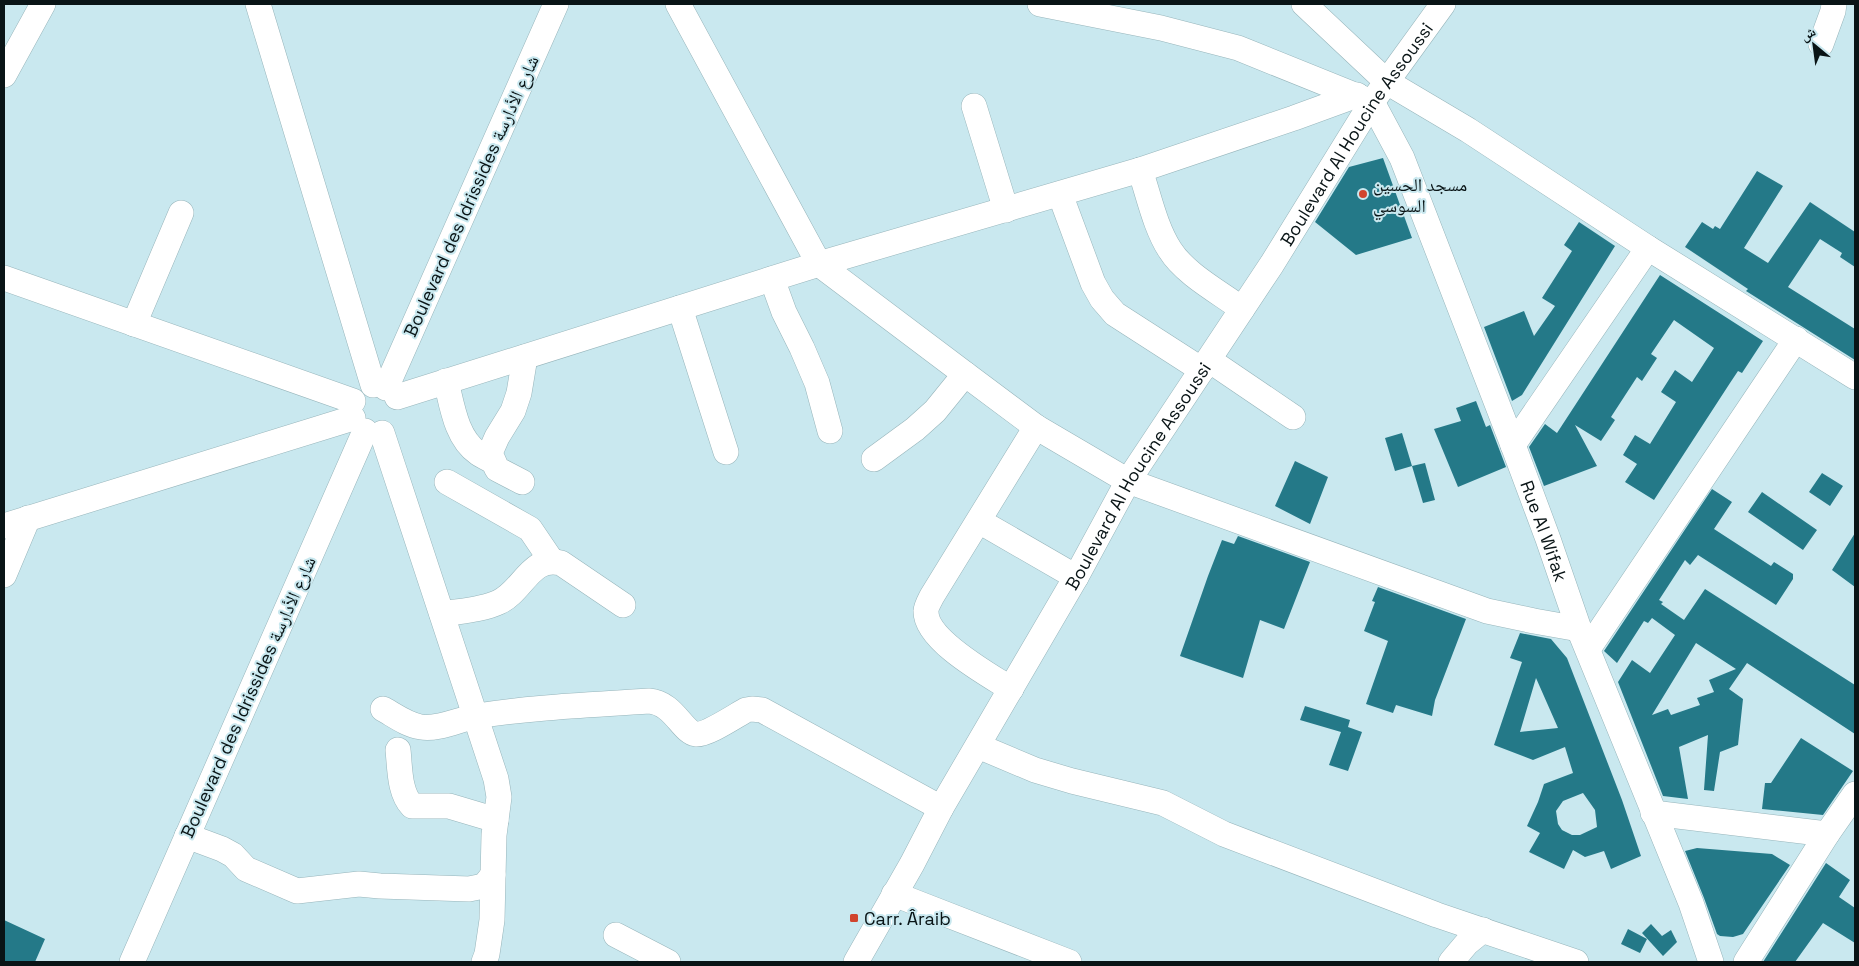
<svg xmlns="http://www.w3.org/2000/svg" width="1859" height="966" font-family="'Space Grotesk','Noto Naskh Arabic',sans-serif">
  <rect width="100%" height="100%" fill="#c9e8ef"/>
  <path fill="#247988" fill-rule="evenodd" d="M 1383,158 L 1412,238 L 1356,255 L 1315,222 L 1349,167 Z
    M 1757,171 L 1783,186 L 1744,248 L 1768,263 L 1810,202 L 1855,232 L 1855,267 L 1840,257 L 1842,253 L 1820,239 L 1788,287 L 1855,329 L 1855,360 L 1746,291 L 1748,289 L 1685,247 L 1702,222 L 1713,229 L 1715,226 L 1720,229 Z
    M 1579,222 L 1615,246 L 1522,395 L 1512,401 L 1484,327 L 1524,311 L 1534,336 L 1555,306 L 1542,298 L 1572,251 L 1564,245 Z
    M 1660,275 L 1763,341 L 1742,373 L 1738,371 L 1730,383 L 1654,500 L 1625,482 L 1637,464 L 1623,455 L 1635,435 L 1650,444 L 1676,402 L 1661,392 L 1675,370 L 1692,382 L 1714,348 L 1674,320 L 1651,354 L 1657,358 L 1642,381 L 1637,377 L 1611,417 L 1615,420 L 1601,441 L 1575,425 L 1597,466 L 1544,486 L 1529,447 L 1545,424 L 1557,433 Z
    M 1476,401 L 1486,427 L 1490,425 L 1506,467 L 1458,487 L 1434,429 L 1461,421 L 1456,408 Z
    M 1402,433 L 1412,466 L 1395,471 L 1385,438 Z
    M 1295,461 L 1328,477 L 1310,524 L 1275,506 Z
    M 1425,463 L 1435,500 L 1423,503 L 1412,466 Z
    M 1822,473 L 1843,486 L 1830,506 L 1809,492 Z
    M 1712,489 L 1732,502 L 1714,529 L 1771,566 L 1774,562 L 1793,574 L 1793,579 L 1776,605 L 1698,555 L 1690,565 L 1685,560 L 1659,600 L 1663,602 L 1661,604 L 1684,620 L 1705,589 L 1855,685 L 1855,734 L 1747,663 L 1729,689 L 1743,699 L 1738,745 L 1720,752 L 1714,791 L 1704,790 L 1708,735 L 1679,747 L 1688,799 L 1663,796 L 1618,682 L 1632,660 L 1650,673 L 1675,635 L 1652,618 L 1648,623 L 1644,621 L 1617,663 L 1604,651 ZM 1696,643 L 1736,669 L 1709,680 L 1714,692 L 1697,698 L 1700,705 L 1671,715 L 1668,709 L 1652,715 Z
    M 1762,492 L 1817,530 L 1803,550 L 1748,512 Z
    M 1855,533 L 1855,587 L 1832,570 Z
    M 1238,536 L 1310,562 L 1284,629 L 1260,620 L 1243,678 L 1180,656 L 1208,576 L 1222,540 L 1234,544 Z
    M 1378,587 L 1466,619 L 1435,700 L 1432,716 L 1396,705 L 1393,713 L 1366,704 L 1388,641 L 1364,631 L 1375,602 L 1372,601 Z
    M 1520,633 L 1551,639 L 1567,658 L 1622,800 L 1641,856 L 1611,869 L 1604,851 L 1585,857 L 1573,850 L 1564,869 L 1529,852 L 1540,833 L 1527,826 L 1538,802 L 1544,784 L 1573,773 L 1565,747 L 1533,760 L 1494,745 L 1522,662 L 1510,658 ZM 1536,678 L 1558,728 L 1520,732 ZM 1583,793 L 1595,810 L 1597,827 L 1580,835 L 1572,835 L 1562,830 L 1558,824 L 1556,811 L 1563,801 Z
    M 1305,706 L 1350,720 L 1348,727 L 1362,732 L 1348,771 L 1329,765 L 1341,732 L 1300,720 Z
    M 1801,738 L 1853,771 L 1823,815 L 1762,809 L 1765,783 L 1771,783 Z
    M 1697,848 L 1772,854 L 1790,865 L 1743,934 L 1733,937 L 1720,936 L 1717,934 L 1704,898 L 1685,851 Z
    M 1826,863 L 1850,880 L 1839,897 L 1855,908 L 1855,943 L 1823,923 L 1795,962 L 1763,962 Z
    M 4,920 L 45,939 L 35,962 L 4,962 Z
    M 1651,924 L 1662,936 L 1671,930 L 1677,942 L 1663,956 L 1642,933 Z
    M 1628,929 L 1647,939 L 1640,953 L 1621,944 Z"/>
  <g fill="none" stroke-linecap="round" stroke-linejoin="round">
    <defs>
      <g id="minor">
        <path d="M 258,4 L 373,385"/>
        <path d="M 678,4 L 819,264 L 965,374 L 1036,427 L 1128,481 L 1487,611 L 1534,621 L 1579,629"/>
        <path id="s1" d="M 1040,4 L 1161,28 L 1238,48 L 1372,102 L 1402,158 L 1513,445 L 1548,539 L 1579,629 L 1691,903 L 1711,962"/>
        <path d="M 1304,4 L 1387,82 L 1468,130 L 1648,248 L 1855,377"/>
        <path d="M 1821,44 L 1833,11 L 1834,4"/>
        <path d="M 4,75 L 43,4"/>
        <path d="M 974,106 L 1006,210"/>
        <path d="M 1140,170 C 1149,196 1155,227 1170,250 C 1185,274 1219,292 1242,309"/>
        <path d="M 1060,194 L 1093,283 L 1102,299 L 1115,314 L 1202,370"/>
        <path d="M 4,278 L 353,401"/>
        <path d="M 772,279 L 784,312 L 802,348 L 817,383 L 830,431"/>
        <path d="M 680,308 L 726,452"/>
        <path d="M 134,324 L 181,213"/>
        <path d="M 1209,360 L 1293,417"/>
        <path d="M 446,381 C 452,405 456,438 478,453 C 482,456 488,458 492,461"/>
        <path d="M 386,388 L 556,4"/>
        <path d="M 397,397 L 819,264 L 1140,170 L 1294,118 L 1357,95"/>
        <path d="M 382,433 L 496,779 L 499,797 L 494,835 L 492,920 L 487,954 L 484,962"/>
        <path d="M 1513,445 L 1648,248"/>
        <path d="M 874,459 L 915,429 L 935,411 L 965,374"/>
        <path d="M 447,482 L 530,529 L 551,560"/>
        <path d="M 522,482 L 497,469 L 490,453 L 497,437 L 513,411 L 519,393 L 525,357"/>
        <path d="M 979,521 L 1076,577"/>
        <path d="M 4,526 L 353,418"/>
        <path d="M 4,575 L 28,518"/>
        <path d="M 442,614 C 460,611 482,610 499,602 C 523,591 531,555 561,563 L 623,605"/>
        <path d="M 1588,649 L 1796,339"/>
        <path d="M 1011,689 C 989,675 925,640 926,611 C 926,607 930,600 932,596 L 1036,427"/>
        <path d="M 383,709 C 394,715 407,725 421,727 C 438,730 460,719 477,716 C 533,707 592,705 649,701 C 674,703 682,732 696,734 C 707,735 735,716 746,710 L 752,709 L 762,710 L 941,808"/>
        <path d="M 978,746 L 1035,770 L 1072,781 L 1163,803 L 1224,834 L 1437,915 L 1576,962"/>
        <path d="M 398,750 C 400,768 399,792 412,806 L 449,806 L 496,820"/>
        <path d="M 1653,813 L 1827,834"/>
        <path d="M 187,836 L 222,849 L 233,855 L 246,869 L 297,891 L 359,884 L 380,886 L 469,889 L 484,886 L 493,875"/>
        <path d="M 894,894 L 1069,962"/>
        <path d="M 616,935 L 668,962"/>
        <path d="M 132,962 L 365,431"/>
        <path id="s2" d="M 856,962 L 912,864 L 941,808 L 1076,577 L 1128,481 L 1272,264 L 1372,102 L 1443,4"/>
        <path d="M 1451,962 L 1467,943 L 1483,930"/>
        <path d="M 1746,962 L 1827,834 L 1855,794"/>
      </g>
    </defs>
    <use href="#minor" stroke="#97b5bb" stroke-width="26"/>
    <use href="#minor" stroke="#fff" stroke-width="25"/>
  </g>
  <g fill="#d0442d" stroke="#c9e8ef" stroke-width="2">
    <circle cx="1363" cy="194" r="5"/>
    <rect x="849" y="913" width="10" height="10" rx="2.5"/>
  </g>
  <g text-anchor="middle" dominant-baseline="central" stroke-width="4" stroke-linejoin="round" paint-order="stroke">
    <g font-size="18" fill="#091416" stroke="#c9e8ef">
      <text stroke="none"><textPath href="#s2" startOffset="968">Boulevard Al Houcine Assoussi</textPath></text>
      <text transform="translate(471 196) rotate(-66)">Boulevard des Idrissides شارع الأدارسة</text>
      <text stroke="none"><textPath href="#s2" startOffset="562">Boulevard Al Houcine Assoussi</textPath></text>
      <text stroke="none"><textPath href="#s1" startOffset="810">Rue Al Wifak</textPath></text>
      <text transform="translate(248 697) rotate(-66)">Boulevard des Idrissides شارع الأدارسة</text>
    </g>
    <g font-size="18" fill="#091416" stroke="#c9e8ef" text-anchor="start">
      <text x="1373" y="184">مسجد الحسين<tspan x="1373" dy="21">السوسي</tspan></text>
      <text x="864" y="918">Carr. Âraib</text>
    </g>
  </g>
  <rect width="1859" height="966" fill="none" stroke="#091416" stroke-width="10"/>
  <g transform="translate(1814 45) rotate(331)" stroke="#c9e8ef" stroke-width="4" paint-order="stroke">
  <path d="M0-4L9 19L0 12L-9 19Z" fill="#091416"/>
  <text y="-8" font-size="14" font-weight="bold" text-anchor="middle" fill="#091416">ش</text>
  </g>
</svg>
